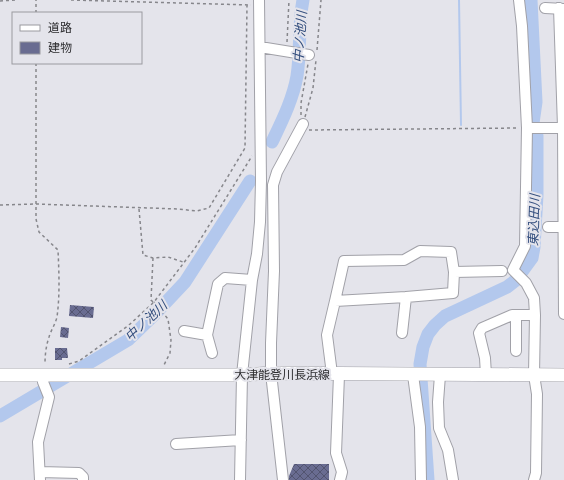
<svg xmlns="http://www.w3.org/2000/svg" width="564" height="480" font-family="Karla,'Noto Sans JP',sans-serif">
  <defs>
    <pattern id="building-cross-hatch" width="8" height="8" patternUnits="userSpaceOnUse"><rect width="8" height="8" fill="#696c91"/><path d="M0 0l8 8M0 8l8-8" fill="none" stroke="#525470"/></pattern>
  </defs>
  <rect width="100%" height="100%" fill="#e4e4eb"/>
  <g fill="none" stroke-linecap="round" stroke-linejoin="round">
    <path stroke="#b3c8ed" stroke-width="2" d="M 459,0 L 461,125"/>
    <path stroke="#b3c8ed" stroke-width="13" d="M 272,142 C 282,121 293,99 297,76 C 301,51 298,25 303,0
      M 0,416 L 128,340 L 154,315 L 185,282 L 250,181
      M 428,480 L 420,364 L 423,347 L 428,334 L 435,325 L 445,316 L 507,287 L 516,280 L 532,258 L 534,247 L 537,195 L 537,136 L 533,123 L 536,102 L 531,0"/>
  </g>
  <path fill="url(#building-cross-hatch)" d="M 70,305 L 94,307 L 93,318 L 69,316 Z
    M 61,327 L 69,328 L 68,338 L 60,337 Z
    M 55,348 L 67,348 L 68,358 L 62,358 L 62,360 L 55,360 Z
    M 294,464 L 329,464 L 329,480 L 289,480 L 289,476 Z"/>
  <g fill="none" stroke-linecap="round" stroke-linejoin="round">
    <defs>
      <path id="minor" d="M 519,0 L 522,26 L 527,128 L 525,246 L 513,270 L 526,283 L 534,298 L 535,315 L 534,375 L 537,394 L 536,473 L 534,480
        M 545,8 L 564,9
        M 559,8 L 563,127 L 564,314
        M 260,47 L 309,55
        M 527,128 L 564,128
        M 548,227 L 564,227
        M 454,272 L 502,271
        M 335,301 L 344,261 L 404,260 L 420,251 L 451,252 L 454,272 L 453,293 L 406,297
        M 516,315 L 516,351
        M 184,331 L 207,335
        M 212,353 L 207,335 L 218,284 L 225,278 L 252,280
        M 332,374 L 327,335 L 335,301 L 406,297 L 402,333
        M 339,375 L 336,453 L 342,472 L 340,480
        M 413,375 L 420,427 L 421,480
        M 440,375 L 438,402 L 439,428 L 448,450 L 453,480
        M 486,375 L 485,358 L 479,333 L 482,328 L 512,315 L 535,315
        M 176,444 L 241,440
        M 40,472 L 79,473 L 83,477 L 83,480
        M 40,480 L 38,442 L 49,397 L 43,382 L 45,375
        M 240,480 L 242,375 L 252,280 L 257,254 L 260,222 L 261,181 L 259,0
        M 283,480 L 271,373 L 271,343 L 274,271 L 273,185 L 277,172 L 303,124"/>
      <path id="major" d="M 0,375 L 242,375 L 271,373 L 564,375"/>
    </defs>
    <use href="#minor" stroke="#a1a1a8" stroke-width="12"/>
    <use href="#major" stroke="#a1a1a8" stroke-width="14"/>
    <path stroke="#86868b" stroke-width="1.5" stroke-dasharray="3 3" stroke-linecap="butt" d="M 71,0 L 251,5
      M 0,1 L 15,0
      M 36,13 L 36,0
      M 287,42 L 289,0
      M 317,50 L 321,0
      M 36,63 L 36,219 L 39,232 L 58,250 C 59,272 60,295 57,317 C 55,325 51,330 49,337 C 46,346 45,355 45,364
      M 301,115 L 301,103 L 308,64
      M 305,117 L 313,88 L 316,60
      M 309,130 L 519,128
      M 0,205 L 36,204 L 178,209 L 197,211 L 209,208 L 245,148 L 247,5
      M 139,209 L 143,255 L 153,258 L 168,257 L 183,262
      M 153,258 L 151,300 L 153,302
      M 154,302 L 168,319 L 171,340 L 170,353 L 164,365
      M 69,364 L 79,361 L 129,325 L 154,302 L 195,248 L 252,156"/>
    <use href="#minor" stroke="#fff" stroke-width="10"/>
    <use href="#major" stroke="#fff" stroke-width="13"/>
  </g>
  <g text-anchor="middle" dominant-baseline="central" stroke-width="4" stroke-linejoin="round" paint-order="stroke">
    <g font-size="12" fill="#2c2c2f" stroke="#e4e4eb">
      <text x="282" y="375">大津能登川長浜線</text>
    </g>
    <g font-size="13" font-style="italic" fill="#324d7d" stroke="#e4e4eb">
      <text transform="translate(300 37) rotate(-86)">中ノ池川</text>
      <text transform="translate(534 220) rotate(-88)">東込田川</text>
      <text transform="translate(146 321) rotate(-43)">中ノ池川</text>
    </g>
  </g>
  <rect x="12" y="12" width="130" height="52" fill="#e4e4eb" stroke="#9a9aa0"/>
  <rect x="20" y="25" width="20" height="6" fill="#ffffff" stroke="#9a9aa0"/>
  <text x="48" y="32" font-size="12" fill="#2c2c2f">道路</text>
  <rect x="20" y="42" width="20" height="12" fill="#696c91" stroke="#9a9aa0"/>
  <text x="48" y="52" font-size="12" fill="#2c2c2f">建物</text>
</svg>
